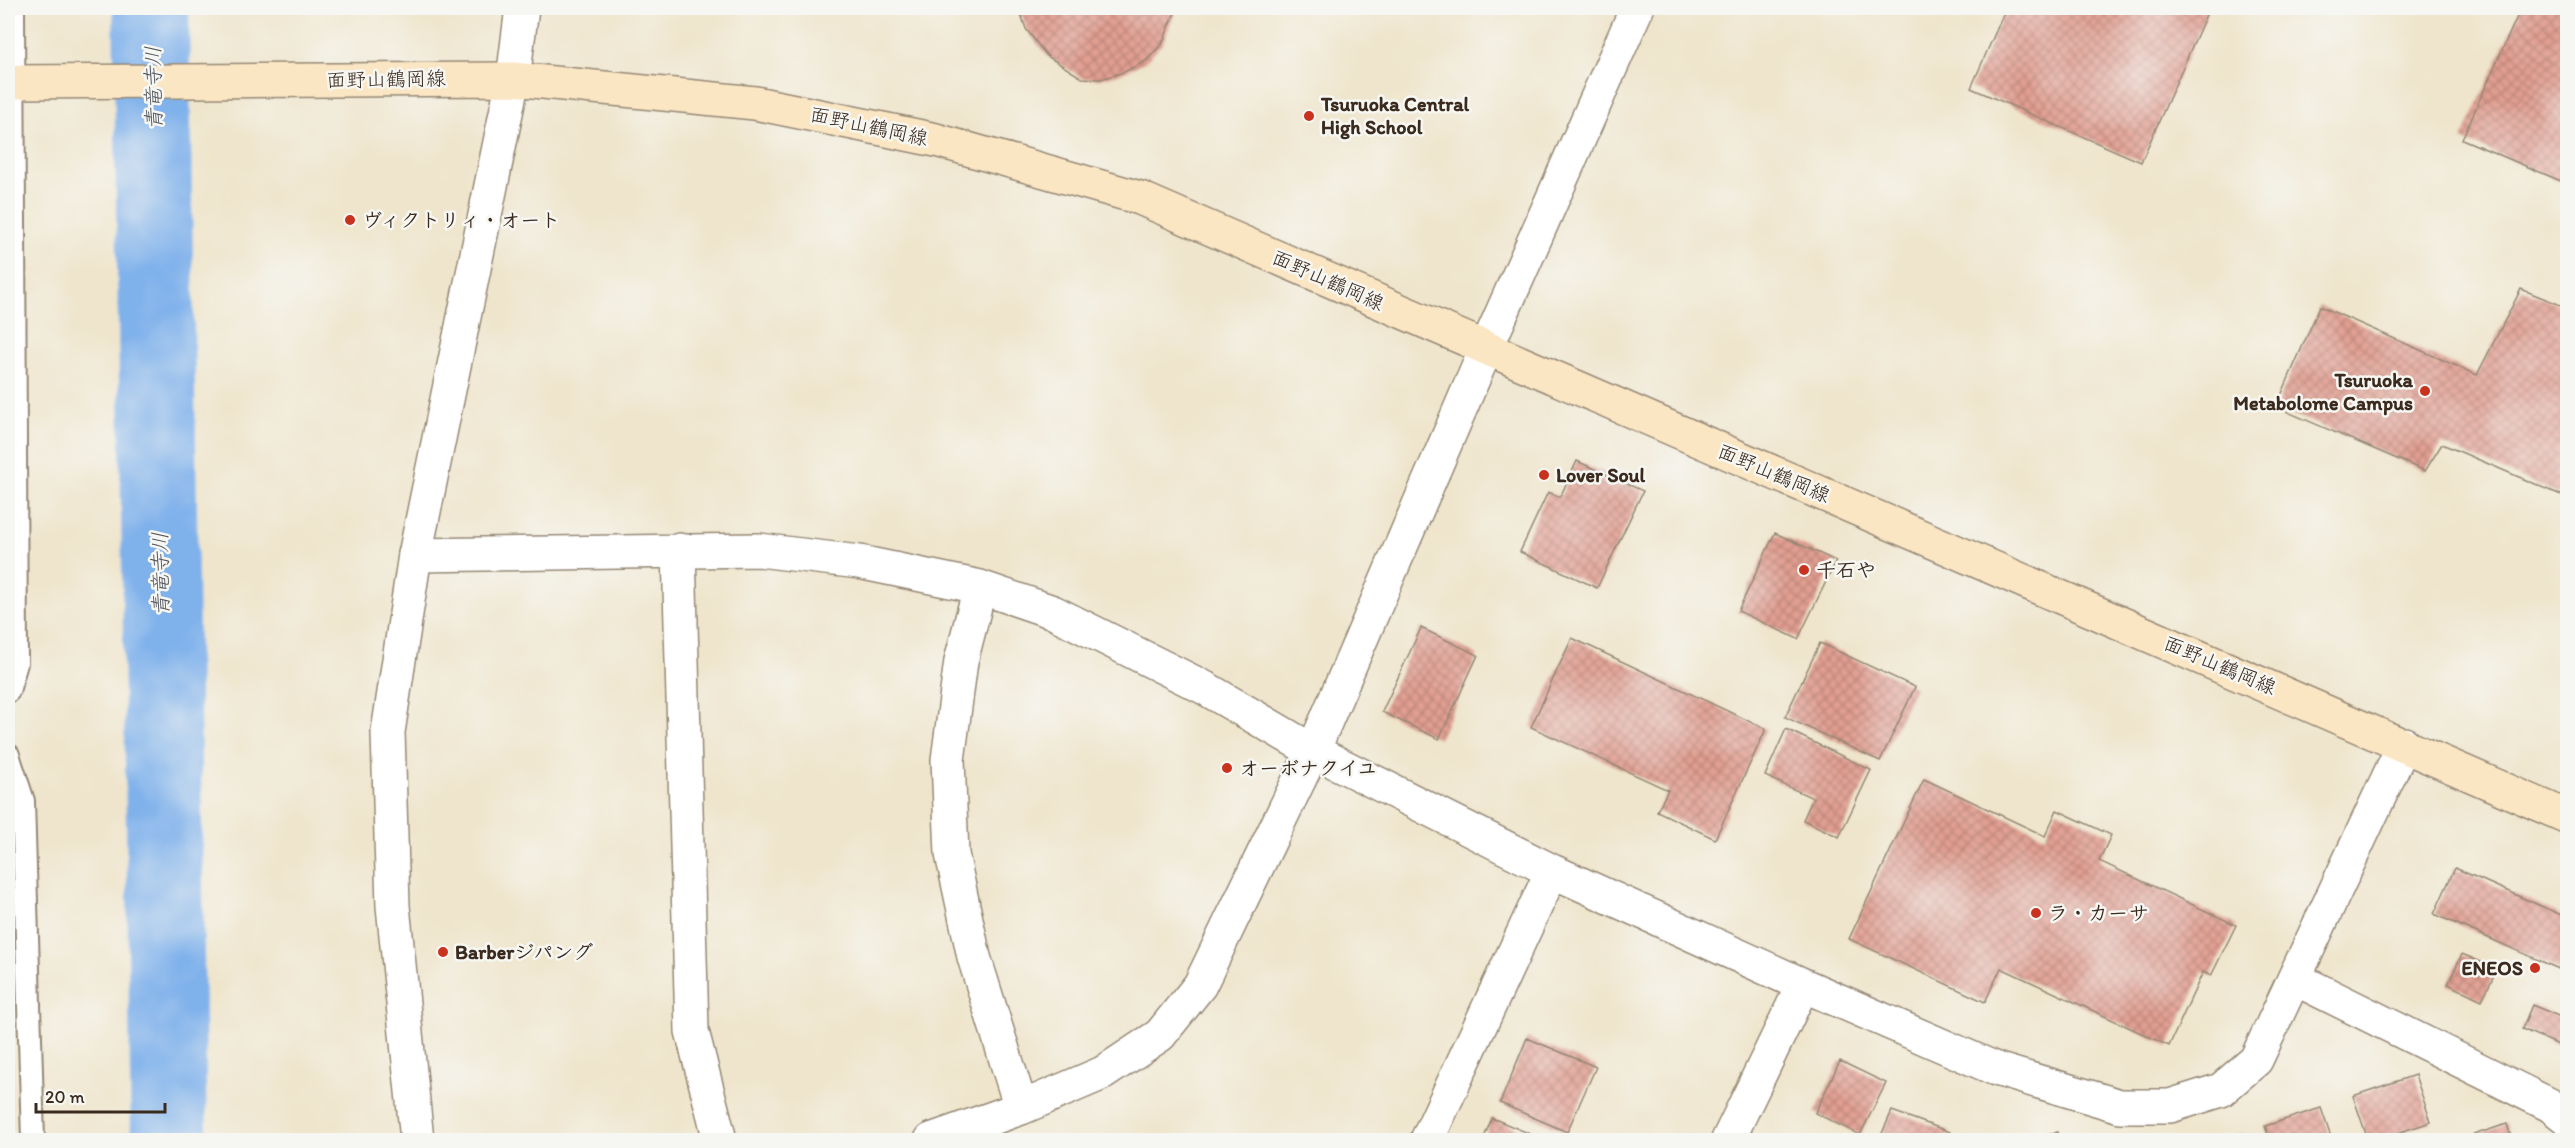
<svg xmlns="http://www.w3.org/2000/svg" width="2575" height="1148" font-family="Itim,'Klee One',sans-serif">
  <defs>
    <pattern id="building-cross-hatch" width="8" height="8" patternUnits="userSpaceOnUse" patternTransform="scale(1.5)"><rect width="8" height="8" fill="#e29f92"/><path d="M0 0l8 8M0 8l8-8" fill="none" stroke="#b88277"/></pattern>
  </defs>
  <rect width="100%" height="100%" fill="#f6f6f2"/>
  <filter id="ink" filterUnits="userSpaceOnUse"><feTurbulence type="fractalNoise" baseFrequency=".0167" numOctaves="2"/><feDisplacementMap in="SourceGraphic" scale="12" xChannelSelector="R" yChannelSelector="G"/><feConvolveMatrix kernelMatrix="1 2 1 2 8 2 1 2 1" color-interpolation-filters="sRGB"/></filter>
  <filter id="wash" filterUnits="userSpaceOnUse"><feTurbulence type="fractalNoise" baseFrequency=".008" numOctaves="4" result="noise"/><feDisplacementMap in="SourceGraphic" scale="24" xChannelSelector="R" yChannelSelector="G"/><feGaussianBlur stdDeviation="1.35" result="paint"/><feColorMatrix in="noise" values="0 0 0 0 0 0 0 0 0 0 0 0 0 0 0 0 0 1.4 0 .05"/><feComposite in="paint" operator="in"/></filter>
  <g filter="url(#wash)">
    <rect width="100%" height="100%" fill="#efe5cc"/>
    <g fill="none" stroke-linecap="round" stroke-linejoin="round">
      <path stroke="#7fb1eb" stroke-width="76" d="M 151,8 L 169,1140"/>
    </g>
    <g id="blocks">
      <path fill="url(#building-cross-hatch)" d="M 1019,8 L 1177,8 L 1162,44 L 1146,61 L 1124,72 L 1101,79 L 1082,78 L 1047,56 L 1026,29 Z
        M 2006,8 L 2209,8 L 2141,162 L 1971,88 Z
        M 2521,8 L 2568,8 L 2568,184 L 2462,139 Z
        M 2521,289 L 2568,308 L 2568,498 L 2442,444 L 2425,471 L 2276,407 L 2320,306 L 2477,375 Z
        M 1577,461 L 1643,491 L 1597,588 L 1520,552 L 1548,492 L 1560,497 Z
        M 1775,533 L 1836,561 L 1798,639 L 1738,611 Z
        M 1421,628 L 1478,655 L 1439,739 L 1382,712 Z
        M 1572,638 L 1766,729 L 1715,839 L 1657,811 L 1668,790 L 1531,727 Z
        M 1820,643 L 1915,687 L 1880,761 L 1785,717 Z
        M 1786,729 L 1871,770 L 1839,837 L 1803,820 L 1813,798 L 1765,776 Z
        M 1924,779 L 2045,836 L 2057,810 L 2111,835 L 2099,861 L 2236,925 L 2211,976 L 2203,972 L 2169,1046 L 2001,968 L 1985,1002 L 1849,939 Z
        M 2455,868 L 2568,918 L 2568,973 L 2434,914 Z
        M 2462,954 L 2497,969 L 2482,1000 L 2448,984 Z
        M 2532,1005 L 2568,1020 L 2568,1049 L 2522,1029 Z
        M 1527,1038 L 1596,1067 L 1567,1132 L 1500,1103 Z
        M 1840,1061 L 1886,1083 L 1860,1135 L 1815,1113 Z
        M 2415,1075 L 2431,1122 L 2376,1140 L 2368,1140 L 2353,1096 Z
        M 2321,1108 L 2332,1140 L 2270,1140 L 2265,1126 Z
        M 1892,1111 L 1950,1132 L 1945,1140 L 1879,1140 Z
        M 1492,1118 L 1545,1140 L 1483,1140 Z
        M 2507,1124 L 2512,1140 L 2458,1140 Z
        M 2057,1132 L 2059,1140 L 2030,1140 Z
        M 2243,1134 L 2245,1140 L 2223,1140 Z"/>
    </g>
  </g>
  <g filter="url(#ink)">
    <use href="#blocks" fill-opacity="0" stroke="#958875" stroke-width="1.5"/>
    <g fill="none" stroke-linecap="round" stroke-linejoin="round">
      <defs>
        <path id="service" d="M 8,691 L 16,663 L 13,8
          M 8,755 L 23,801 L 33,1140"/>
        <path id="minor" d="M 679,550 L 692,1031 L 720,1140
          M 415,555 L 759,550 L 859,562 L 980,587 L 1053,612 L 1205,688 L 1313,751 L 1552,871 L 1803,985 L 1996,1069 L 2120,1106 L 2170,1106 L 2221,1090 L 2256,1060 L 2404,744
          M 980,587 L 961,661 L 948,760 L 952,854 L 974,957 L 1021,1108
          M 2296,979 L 2550,1105 L 2568,1119
          M 931,1140 L 1021,1108 L 1103,1073 L 1160,1035 L 1200,985 L 1313,751 L 1486,349 L 1637,8
          M 1427,1140 L 1552,871
          M 1728,1140 L 1803,985"/>
        <path id="tertiary" d="M 417,1140 L 393,906 L 388,732 L 415,555 L 513,79 L 522,8"/>
        <path id="secondary" d="M 8,82 L 513,79 L 755,103 L 936,140 L 1140,198 L 2568,817"/>
      </defs>
      <use href="#service" stroke="#958875" stroke-width="26"/>
      <use href="#minor" stroke="#958875" stroke-width="36"/>
      <use href="#tertiary" stroke="#958875" stroke-width="36"/>
      <use href="#secondary" stroke="#958875" stroke-width="36"/>
      <use href="#service" stroke="#fff" stroke-width="22"/>
      <use href="#minor" stroke="#fff" stroke-width="33"/>
      <use href="#tertiary" stroke="#fff" stroke-width="33"/>
      <use href="#secondary" stroke="#fbe6c4" stroke-width="33"/>
    </g>
  </g>
  <g fill="#c8321e" stroke="#f6f6f2" stroke-width="2">
    <circle cx="1309" cy="116" r="6"/>
    <circle cx="350" cy="220" r="6"/>
    <circle cx="2425" cy="391" r="6"/>
    <circle cx="1544" cy="475" r="6"/>
    <circle cx="1804" cy="570" r="6"/>
    <circle cx="1227" cy="768" r="6"/>
    <circle cx="2036" cy="913" r="6"/>
    <circle cx="443" cy="952" r="6"/>
    <circle cx="2535" cy="968" r="6"/>
  </g>
  <g text-anchor="middle" dominant-baseline="central" stroke-width="5" stroke-linejoin="round" paint-order="stroke">
    <g font-size="20" fill="#3b2a1e" stroke="#f6f6f2">
      <text transform="translate(386 79) rotate(-1)">面野山鶴岡線</text>
      <text transform="translate(869 126) rotate(12)">面野山鶴岡線</text>
      <text transform="translate(1328 280) rotate(24)">面野山鶴岡線</text>
      <text transform="translate(1774 473) rotate(23)">面野山鶴岡線</text>
      <text transform="translate(2220 665) rotate(23)">面野山鶴岡線</text>
    </g>
    <g font-size="20" font-weight="bold" fill="#3b2a1e" stroke="#f6f6f2" text-anchor="start">
      <text x="1321" y="104">Tsuruoka Central<tspan x="1321" dy="23">High School</tspan></text>
      <text x="362" y="220">ヴィクトリィ・オート</text>
      <text x="2413" y="380" text-anchor="end">Tsuruoka<tspan x="2413" dy="23">Metabolome Campus</tspan></text>
      <text x="1556" y="475">Lover Soul</text>
      <text x="1816" y="570">千石や</text>
      <text x="1239" y="768">オーボナクイユ</text>
      <text x="2048" y="913">ラ・カーサ</text>
      <text x="455" y="952">Barberジパング</text>
      <text x="2523" y="968" text-anchor="end">ENEOS</text>
    </g>
    <g font-size="21" font-style="italic" fill="#4f525c" stroke="#f6f6f2">
      <text transform="translate(153 88) rotate(-91)">青竜寺川</text>
      <text transform="translate(160 574) rotate(-91)">青竜寺川</text>
    </g>
  </g>
  <rect width="2575" height="1148" fill="none" stroke="#f6f6f2" stroke-width="30"/>
  <path d="M36 1103v9h129v-9" fill="none" stroke="#3b2a1e" stroke-width="3"/>
  <text x="45" y="1103" font-size="18" fill="#3b2a1e" stroke="#f6f6f2" stroke-width="4.5" paint-order="stroke">20 m</text>
</svg>
